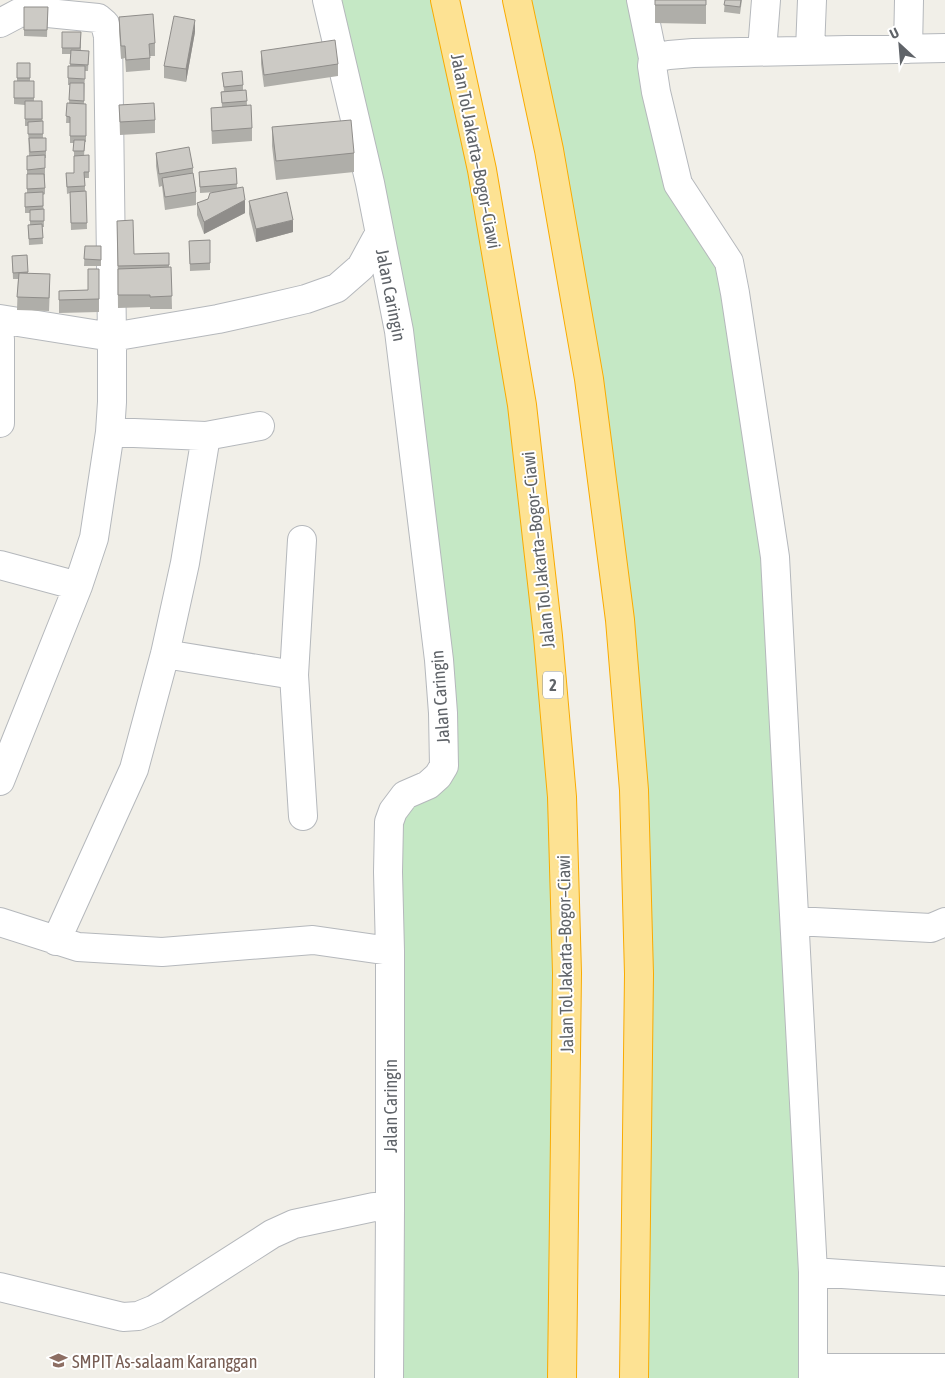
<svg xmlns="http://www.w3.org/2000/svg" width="945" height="1378" font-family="'Asap Condensed',sans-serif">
  <rect width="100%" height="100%" fill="#f1efe8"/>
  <path fill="#c5e8c5" d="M 327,0 L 445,0 L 473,127 L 562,797 L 562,1378 L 389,1378 L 389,822 L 438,776 L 399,331 Z
    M 517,0 L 641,0 L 678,184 L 729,262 L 775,557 L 813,1378 L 634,1378 L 620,620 Z"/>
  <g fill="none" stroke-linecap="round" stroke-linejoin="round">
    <defs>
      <path id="minor" d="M 327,0 L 370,183 L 399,331 L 439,660 L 443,713 L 444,766 L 438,776 L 428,785 L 405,795 L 393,811 L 389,822 L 388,872 L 390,951 L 390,1208 L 389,1378
        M 641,0 L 653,58
        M 0,23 L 19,13 L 38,12 L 98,18 L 105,24 L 108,36 L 112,337 L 112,402 L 110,432 L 94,538 L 78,586 L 0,781
        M 908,49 L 909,0
        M 810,50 L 812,0
        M 762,51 L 766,0
        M 0,319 L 112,337 L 218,319 L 259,310 L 306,299 L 337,288 L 361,267 L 379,234
        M 0,339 L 0,423
        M 110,432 L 206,436 L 260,426
        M 302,540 L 294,675 L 303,816
        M 0,565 L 78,586
        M 165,654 L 294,675
        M 795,921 L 931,928 L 945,922
        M 0,922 L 78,947 L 162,952 L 313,940 L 390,951
        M 56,941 L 134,769 L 165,654 L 185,563 L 206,436
        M 813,1272 L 945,1281
        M 0,1287 L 123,1317 L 138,1316 L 155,1309 L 272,1234 L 294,1224 L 374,1207 L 390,1208
        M 813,1368 L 945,1368
        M 813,1378 L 813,1272 L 775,557 L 735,293 L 729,262 L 678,184 L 656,92 L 652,66 L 653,58 L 669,55 L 693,53 L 945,48"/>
      <path id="highway" d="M 445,0 L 482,170 L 522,405 L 548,636 L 562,797 L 567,973 L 562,1378
        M 517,0 L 549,150 L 589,379 L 620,620 L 634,790 L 639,974 L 634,1378"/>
    </defs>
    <use href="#minor" stroke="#b5b8bc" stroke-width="30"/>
    <use href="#highway" stroke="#f9ab00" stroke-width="30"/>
    <use href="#minor" stroke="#fff" stroke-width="28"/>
    <use href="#highway" stroke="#fde293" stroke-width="28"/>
  </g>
  <path fill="#afaea9" d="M 655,0 L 706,0 L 706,24 L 655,23 Z
    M 725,0 L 742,0 L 740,14 L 724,12 Z
    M 24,7 L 48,7 L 47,37 L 24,36 Z
    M 119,17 L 155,43 L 155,56 L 150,56 L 150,70 L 126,72 L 125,58 L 121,59 L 119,30 Z
    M 62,32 L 81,32 L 81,51 L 89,51 L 88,71 L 85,71 L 84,104 L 86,136 L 86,142 L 85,142 L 84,156 L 89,172 L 89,178 L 85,178 L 85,191 L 86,191 L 87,229 L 71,230 L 70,193 L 67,194 L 66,173 L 74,173 L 74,143 L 70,143 L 70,123 L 66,123 L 67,103 L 69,104 L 70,85 L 68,85 L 68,66 L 70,66 L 71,54 L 62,54 Z
    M 195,32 L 186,82 L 164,78 L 164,66 Z
    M 261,51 L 338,64 L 338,76 L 264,87 L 261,64 Z
    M 17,63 L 30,63 L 30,81 L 34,81 L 34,101 L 42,101 L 43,138 L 46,151 L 46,158 L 45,158 L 45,194 L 43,195 L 44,227 L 42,227 L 43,244 L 29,245 L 28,225 L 30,225 L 30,213 L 25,213 L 25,193 L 27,193 L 27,156 L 29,156 L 28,126 L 25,126 L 25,105 L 14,104 L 14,81 L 17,81 Z
    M 222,73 L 243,85 L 243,90 L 246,90 L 247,105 L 252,128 L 252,141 L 212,144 L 211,121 L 211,108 L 222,107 L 221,92 L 224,91 Z
    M 119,105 L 155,120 L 155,133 L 120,135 Z
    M 272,127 L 354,153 L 354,172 L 276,180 L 272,146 Z
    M 156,153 L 193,168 L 193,173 L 196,192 L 196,205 L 165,210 L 162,186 L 159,187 L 156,166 Z
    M 236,168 L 237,188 L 245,213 L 204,234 L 197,215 L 197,203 L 208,199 L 216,192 L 200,193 L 199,172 Z
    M 249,201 L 293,232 L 256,242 L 249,214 Z
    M 117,221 L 134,254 L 169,253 L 169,267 L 171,267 L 172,309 L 150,309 L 150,307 L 118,308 Z
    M 210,240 L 210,270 L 190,271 L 189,241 Z
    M 85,246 L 101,246 L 101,266 L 84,266 Z
    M 27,255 L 28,273 L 50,286 L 49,311 L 17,310 L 18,279 L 13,279 L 12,256 Z
    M 99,269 L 99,312 L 59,313 L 59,291 L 88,290 Z"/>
  <path fill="#8f8d8a" d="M 195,20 L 195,32 L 186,82 L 186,69 Z
    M 245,200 L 245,213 L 204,234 L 204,222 Z
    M 293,220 L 293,232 L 256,242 L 256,229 Z"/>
  <path fill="#cccac5" stroke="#8f8d8a" d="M 655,0 L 706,0 L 706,5 L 655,5 Z
    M 725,0 L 741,0 L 740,7 L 724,5 Z
    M 24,7 L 48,7 L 47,30 L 24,30 Z
    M 153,14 L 155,43 L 149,44 L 150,58 L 126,60 L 125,46 L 121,46 L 119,17 Z
    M 174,16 L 195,20 L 186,69 L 164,66 Z
    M 62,32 L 81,32 L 80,48 L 62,48 Z
    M 335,40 L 338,64 L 264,75 L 261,51 Z
    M 71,50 L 89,51 L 88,65 L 70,64 Z
    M 17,63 L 30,63 L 30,78 L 17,78 Z
    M 68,66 L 85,66 L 85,79 L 68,78 Z
    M 242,71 L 243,85 L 224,87 L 222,73 Z
    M 14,81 L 34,81 L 34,98 L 14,98 Z
    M 70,83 L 84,83 L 84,101 L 69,100 Z
    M 246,90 L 247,101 L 222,103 L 221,92 Z
    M 25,101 L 42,101 L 42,119 L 25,119 Z
    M 67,103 L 86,104 L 86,136 L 70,136 L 70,117 L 66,116 Z
    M 154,103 L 155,120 L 120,122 L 119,105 Z
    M 251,105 L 252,128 L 212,131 L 211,108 Z
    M 351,120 L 354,153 L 276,161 L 272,127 Z
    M 43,121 L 43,134 L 28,134 L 28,122 Z
    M 29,138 L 46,138 L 46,151 L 30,152 Z
    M 74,140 L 85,140 L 84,151 L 73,151 Z
    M 189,147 L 193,168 L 159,174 L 156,153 Z
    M 45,155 L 45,168 L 27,170 L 27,156 Z
    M 89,155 L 89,172 L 84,172 L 85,186 L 67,187 L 66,173 L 74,173 L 74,156 Z
    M 236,168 L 237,184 L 200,187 L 199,172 Z
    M 193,173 L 196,192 L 165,197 L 162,178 Z
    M 27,174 L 44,174 L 45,188 L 27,189 Z
    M 243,187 L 245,200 L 204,222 L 197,203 L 208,199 L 210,193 Z
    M 86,191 L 87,223 L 71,223 L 70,192 Z
    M 43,192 L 43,206 L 25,207 L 25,193 Z
    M 287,192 L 293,220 L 256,229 L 249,201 Z
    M 44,209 L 44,221 L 30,221 L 30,210 Z
    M 133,220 L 134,254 L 169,253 L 169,265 L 118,266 L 117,221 Z
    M 42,224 L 43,238 L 29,239 L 28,225 Z
    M 210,240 L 210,263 L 190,264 L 189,241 Z
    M 85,246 L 101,246 L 101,260 L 84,259 Z
    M 27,255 L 28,272 L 13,273 L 12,256 Z
    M 171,267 L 172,296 L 150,297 L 150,295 L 118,295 L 118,269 Z
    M 88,269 L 99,269 L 99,299 L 59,300 L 59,291 L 88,290 Z
    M 19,273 L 50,274 L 49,298 L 17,297 Z"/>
  <defs>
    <symbol id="school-bare" viewBox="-9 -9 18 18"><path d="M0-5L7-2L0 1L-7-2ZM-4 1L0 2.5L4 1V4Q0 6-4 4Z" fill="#8d6e63" stroke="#fff" stroke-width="2.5" paint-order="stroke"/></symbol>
  </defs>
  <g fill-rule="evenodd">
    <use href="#school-bare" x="46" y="1348" width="25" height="25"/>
  </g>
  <g text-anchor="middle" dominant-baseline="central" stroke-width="4" stroke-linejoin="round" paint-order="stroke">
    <rect fill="#fff" stroke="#8f9295" stroke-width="1" x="543" y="671.5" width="20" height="27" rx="4"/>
    <g font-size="16" font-weight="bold" fill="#5f6368">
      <text x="553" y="685">2</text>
    </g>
    <g font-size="18" fill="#5f6368" stroke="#fff">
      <text transform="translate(476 151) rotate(79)">Jalan Tol Jakarta–Bogor–Ciawi</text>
      <text transform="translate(391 295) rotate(79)">Jalan Caringin</text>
      <text transform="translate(538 550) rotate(-96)">Jalan Tol Jakarta–Bogor–Ciawi</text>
      <text transform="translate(440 697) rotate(-94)">Jalan Caringin</text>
      <text transform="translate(565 954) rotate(-91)">Jalan Tol Jakarta–Bogor–Ciawi</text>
      <text transform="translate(390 1106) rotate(-90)">Jalan Caringin</text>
    </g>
    <g font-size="18" fill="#785e54" stroke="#fff" text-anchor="start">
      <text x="72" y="1361">SMPIT As-salaam Karanggan</text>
    </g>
  </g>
  <g transform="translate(900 45) rotate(334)" stroke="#ffffff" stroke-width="4" paint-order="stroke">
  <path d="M0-4L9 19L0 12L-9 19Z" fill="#5f6368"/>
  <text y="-8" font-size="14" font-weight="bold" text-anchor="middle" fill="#5f6368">U</text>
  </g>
</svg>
